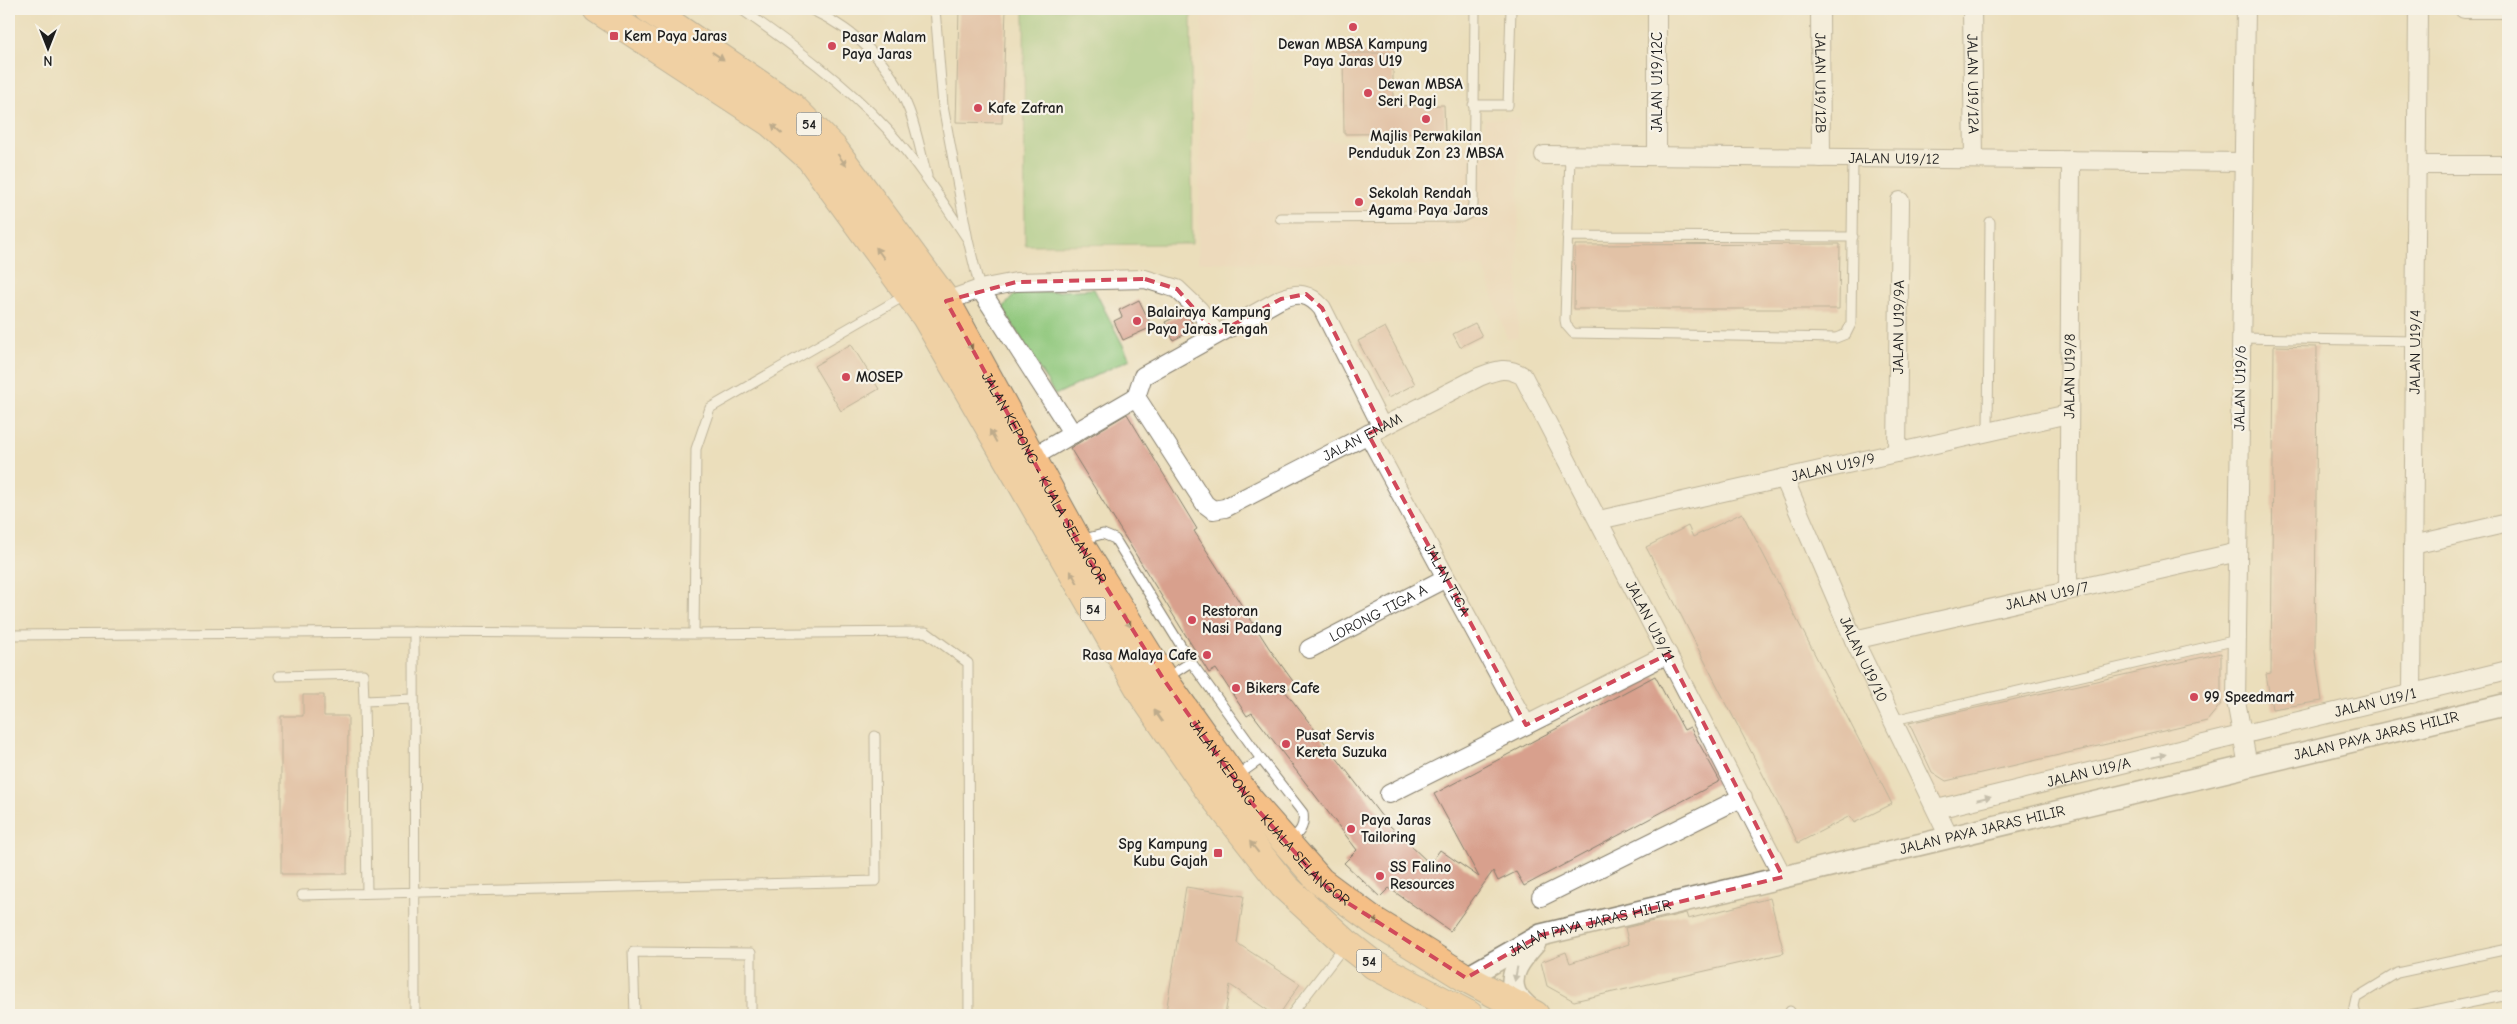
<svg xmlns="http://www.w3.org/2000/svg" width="2517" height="1024" font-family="'Comic Neue',sans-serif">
  <rect width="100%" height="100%" fill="#f7f3e8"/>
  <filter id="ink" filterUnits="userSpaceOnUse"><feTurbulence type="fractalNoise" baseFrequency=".02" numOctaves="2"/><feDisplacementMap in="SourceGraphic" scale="10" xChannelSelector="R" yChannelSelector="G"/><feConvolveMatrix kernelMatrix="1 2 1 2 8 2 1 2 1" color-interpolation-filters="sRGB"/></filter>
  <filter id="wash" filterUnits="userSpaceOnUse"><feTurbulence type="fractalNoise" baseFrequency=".0096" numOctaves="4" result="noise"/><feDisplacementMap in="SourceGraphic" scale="20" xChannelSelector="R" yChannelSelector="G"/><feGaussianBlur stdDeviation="1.12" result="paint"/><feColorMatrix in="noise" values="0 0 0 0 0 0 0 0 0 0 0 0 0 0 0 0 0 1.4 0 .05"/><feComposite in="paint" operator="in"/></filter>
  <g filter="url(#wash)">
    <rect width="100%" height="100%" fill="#ebdebb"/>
    <path fill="#efd6bc" d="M 1202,9 L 1253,9 L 1252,140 L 1484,143 L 1484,118 L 1519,118 L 1518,338 L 1507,339 L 1484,267 L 1198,262 Z
      M 2230,645 L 2228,733 L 1940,801 L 1902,723 Z"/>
    <path fill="#8fc77b" stroke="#56724c" d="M 1024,9 L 1191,9 L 1192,244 L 1025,245 Z
      M 1094,289 L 1130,359 L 1055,395 L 1003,308 L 1015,294 Z"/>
    <g id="blocks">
      <path fill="#d8a08d" d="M 959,9 L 1006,9 L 1002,123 L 956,122 Z
        M 1343,53 L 1393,53 L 1393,106 L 1444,105 L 1445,133 L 1344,134 Z
        M 1840,244 L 1839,309 L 1574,309 L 1575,245 Z
        M 1139,300 L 1152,327 L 1123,340 L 1114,321 L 1122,317 L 1119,310 Z
        M 1186,312 L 1196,329 L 1173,340 L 1165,322 Z
        M 1475,323 L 1482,336 L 1460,347 L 1453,334 Z
        M 1385,327 L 1415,384 L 1388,398 L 1358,341 Z
        M 851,344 L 879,389 L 841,411 L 814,366 Z
        M 2274,346 L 2317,347 L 2315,652 L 2322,701 L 2272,709 L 2266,674 L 2271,673 Z
        M 1127,414 L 1197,529 L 1194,531 L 1269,648 L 1295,684 L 1285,691 L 1386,822 L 1430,864 L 1440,850 L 1479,877 L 1434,794 L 1655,676 L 1684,730 L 1690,727 L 1720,781 L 1524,886 L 1516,872 L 1498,881 L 1493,871 L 1450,931 L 1389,888 L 1380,897 L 1344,863 L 1357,850 L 1252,713 L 1247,716 L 1216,669 L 1209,673 L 1070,448 Z
        M 1742,513 L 1892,804 L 1854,823 L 1850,816 L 1798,843 L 1646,547 L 1688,526 L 1693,537 Z
        M 2221,653 L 2221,704 L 2207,721 L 1946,781 L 1932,772 L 1909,723 Z
        M 303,695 L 324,695 L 324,716 L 348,716 L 347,874 L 281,874 L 281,716 L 303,716 Z
        M 1186,887 L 1244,896 L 1237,943 L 1300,984 L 1279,1015 L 1275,1015 L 1230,985 L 1225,1015 L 1187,1015 L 1166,1012 Z
        M 1770,898 L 1784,953 L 1574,1001 L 1547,986 L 1541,962 L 1566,952 L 1570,963 L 1629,944 L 1625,928 L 1686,913 L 1688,919 Z"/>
    </g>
  </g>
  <g filter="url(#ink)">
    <use href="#blocks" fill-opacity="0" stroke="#847d6c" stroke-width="1"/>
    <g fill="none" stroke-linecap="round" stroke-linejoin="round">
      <defs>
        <path id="service" d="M 741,9 C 792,45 845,83 887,129 C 918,163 943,202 968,240
          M 810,9 C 855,30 891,63 909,110 C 917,131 921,154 927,176
          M 935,9 L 943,106 L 968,240 L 980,289
          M 1473,105 L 1508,105 L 1511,9
          M 1570,156 L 1565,320 L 1566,325 L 1573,333 L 1836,338 L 1846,334 L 1851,324 L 1853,158
          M 1280,218 L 1462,217 L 1470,213 L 1473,205 L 1475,9
          M 1567,236 L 1853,237
          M 2241,338 L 2415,341
          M 1988,432 L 1990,222
          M 1080,540 L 1103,534 L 1115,539 L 1191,662 L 1261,759 L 1303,813 C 1305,827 1300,832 1289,842
          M 414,632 L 415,1015
          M 694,634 L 696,449 L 710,408 L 906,295
          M 9,635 L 414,632 L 694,634 L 926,632 L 968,663 L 969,1015
          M 279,676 L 363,674 L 364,701
          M 1166,678 L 1191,662
          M 1894,720 L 2237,640
          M 1237,776 L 1261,759
          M 367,893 L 364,701 L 414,699
          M 302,895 L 876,881 L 875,736
          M 635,1015 L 633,952 L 751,953 L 751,1015
          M 1291,1015 L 1345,945
          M 1789,1015 L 1790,1011
          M 2356,1015 L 2354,1007 L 2356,998 L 2397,973 L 2508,949
          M 2410,1015 L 2508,995"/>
        <g id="minor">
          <path id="s1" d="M 1820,9 L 1821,158"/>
          <path id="s2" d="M 1972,9 L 1974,159"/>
          <path d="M 2246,9 L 2236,701 L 2248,766"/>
          <path d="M 2464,9 L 2508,9"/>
          <path id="s3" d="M 1544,155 L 2244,162"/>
          <path d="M 1657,156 L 1657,9"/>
          <path d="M 2417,165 L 2508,165"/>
          <path d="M 980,289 L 1073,434"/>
          <path d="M 946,301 L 980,289 L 1016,282 L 1145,279 L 1177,289 L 1199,310 L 1216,334"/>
          <path id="s4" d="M 1136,397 L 1205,504 L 1213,510 L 1225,508 L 1479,377 C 1497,370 1506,366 1523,376 L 1783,877"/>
          <path id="s5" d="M 1368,434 L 1526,725"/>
          <path id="s6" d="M 1897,453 L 1900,201"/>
          <path d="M 1033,457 L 1136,397 L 1143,376 L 1281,299 C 1299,292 1309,293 1322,308 L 1382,427"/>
          <path id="s7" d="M 1784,478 L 1854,640 L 1949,837"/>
          <path id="s8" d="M 1599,520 L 2068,414"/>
          <path d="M 2413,545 L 2508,523"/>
          <path id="s9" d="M 2068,591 L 2071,160"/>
          <path id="s10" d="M 1854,640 L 2238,552"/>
          <path id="s11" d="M 1309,649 L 1446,578"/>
          <path id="s12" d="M 2412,694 L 2418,9"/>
          <path d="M 1389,794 L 1668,654"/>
          <path id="s13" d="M 1937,809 L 2508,670"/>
          <path d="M 1541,897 L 1743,797"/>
        </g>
        <g id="tertiary">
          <path id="s14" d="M 1466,978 L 1541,935 L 2508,704"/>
          <path d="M 1530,1010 C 1526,1005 1517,998 1515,992 C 1507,973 1524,956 1535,943"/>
        </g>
        <g id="trunk">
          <path d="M 597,9 L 771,123 L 810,158 L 926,317 L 1145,698 L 1208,789 L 1284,886 L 1346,943 L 1374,965 L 1469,1015"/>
          <path id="s15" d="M 649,9 L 791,106 L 833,148 L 946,301 L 1077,540 L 1164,680 L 1250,801 L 1320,881 L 1374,921 L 1466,978 L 1535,1015"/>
        </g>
      </defs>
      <use href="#service" stroke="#847d6c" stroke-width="11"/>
      <use href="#minor" stroke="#847d6c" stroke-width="20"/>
      <use href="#tertiary" stroke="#847d6c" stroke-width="24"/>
      <use href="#trunk" stroke="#847d6c" stroke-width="30"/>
      <use href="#service" stroke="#fff" stroke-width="9"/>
      <use href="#minor" stroke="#fff" stroke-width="18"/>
      <use href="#tertiary" stroke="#fff" stroke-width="21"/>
      <use href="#trunk" stroke="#f5bf86" stroke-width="28"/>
    </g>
    <defs><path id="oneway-solid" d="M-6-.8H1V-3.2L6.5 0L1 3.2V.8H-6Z" transform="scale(1.25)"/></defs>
    <g fill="#886e51">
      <use href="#oneway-solid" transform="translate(718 56) rotate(34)"/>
      <use href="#oneway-solid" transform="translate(777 129) rotate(-138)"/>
      <use href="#oneway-solid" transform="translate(842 160) rotate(53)"/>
      <use href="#oneway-solid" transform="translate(880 253) rotate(-126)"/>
      <use href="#oneway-solid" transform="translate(969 344) rotate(61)"/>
      <use href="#oneway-solid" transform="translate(993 436) rotate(-119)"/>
      <use href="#oneway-solid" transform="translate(1074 577) rotate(-120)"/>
      <use href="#oneway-solid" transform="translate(1127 621) rotate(58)"/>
      <use href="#oneway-solid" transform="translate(1158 716) rotate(-125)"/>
      <use href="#oneway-solid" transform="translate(1254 847) rotate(-128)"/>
      <use href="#oneway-solid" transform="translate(1373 920) rotate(33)"/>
    </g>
    <g fill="#999">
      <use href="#oneway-solid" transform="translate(2159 756) rotate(-14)"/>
      <use href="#oneway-solid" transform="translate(1984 798) rotate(-14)"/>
      <use href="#oneway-solid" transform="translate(1516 974) rotate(101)"/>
    </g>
  </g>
  <path d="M0 0H2517V1024H0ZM 1145,279 L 1177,289 L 1216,334 L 1281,299 L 1306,294 L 1322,308 L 1382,427 L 1368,434 L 1526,725 L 1668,654 L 1783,877 L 1541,935 L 1466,978 L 1340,898 L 1320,881 L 1250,801 L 1164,680 L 1077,540 L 946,301 L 1016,282 Z" fill="#ebdebb" fill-opacity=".55" fill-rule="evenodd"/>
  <path fill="none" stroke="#d1495b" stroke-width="4" stroke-dasharray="10 6" stroke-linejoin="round" d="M 1145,279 L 1177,289 L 1216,334 L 1281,299 L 1306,294 L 1322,308 L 1382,427 L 1368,434 L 1526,725 L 1668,654 L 1783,877 L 1541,935 L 1466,978 L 1340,898 L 1320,881 L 1250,801 L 1164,680 L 1077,540 L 946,301 L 1016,282 Z"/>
  <g fill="#d1495b" stroke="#f7f3e8" stroke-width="2">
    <circle cx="1353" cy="27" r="5"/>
    <rect x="609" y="31" width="10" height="10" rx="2.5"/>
    <circle cx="832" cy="46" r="5"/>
    <circle cx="1368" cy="93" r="5"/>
    <circle cx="978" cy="108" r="5"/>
    <circle cx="1426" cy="119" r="5"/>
    <circle cx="1359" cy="202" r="5"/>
    <circle cx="1137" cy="321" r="5"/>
    <circle cx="846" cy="377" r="5"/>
    <circle cx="1192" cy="620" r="5"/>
    <circle cx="1207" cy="655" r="5"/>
    <circle cx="1236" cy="688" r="5"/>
    <circle cx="2194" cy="697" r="5"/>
    <circle cx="1286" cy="744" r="5"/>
    <circle cx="1351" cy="829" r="5"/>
    <rect x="1213" y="848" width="10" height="10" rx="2.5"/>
    <circle cx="1380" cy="876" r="5"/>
  </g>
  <g text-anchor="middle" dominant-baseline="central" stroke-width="4.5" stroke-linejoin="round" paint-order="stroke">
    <g fill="#f7f3e8" stroke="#5e5c59" stroke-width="1">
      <rect x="796.5" y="112.5" width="25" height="23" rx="4"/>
      <rect x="1080.5" y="597.5" width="25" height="23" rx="4"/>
      <rect x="1356.5" y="949.5" width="25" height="23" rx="4"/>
    </g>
    <g font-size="14" font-weight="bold" fill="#1c1c1c">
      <text x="809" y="124">54</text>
      <text x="1093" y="609">54</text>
      <text x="1369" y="961">54</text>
    </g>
    <g font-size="15" font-weight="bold" fill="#1c1c1c" stroke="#f7f3e8" text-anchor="start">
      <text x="624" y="36">Kem Paya Jaras</text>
      <text x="842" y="37">Pasar Malam<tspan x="842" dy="17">Paya Jaras</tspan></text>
      <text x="1353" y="44" text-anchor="middle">Dewan MBSA Kampung<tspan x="1353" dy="17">Paya Jaras U19</tspan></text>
      <text x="1378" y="84">Dewan MBSA<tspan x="1378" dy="17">Seri Pagi</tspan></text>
      <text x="988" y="108">Kafe Zafran</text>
      <text x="1426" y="136" text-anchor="middle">Majlis Perwakilan<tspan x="1426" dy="17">Penduduk Zon 23 MBSA</tspan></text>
      <text x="1369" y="193">Sekolah Rendah<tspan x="1369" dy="17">Agama Paya Jaras</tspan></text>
      <text x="1147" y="312">Balairaya Kampung<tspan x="1147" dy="17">Paya Jaras Tengah</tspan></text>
      <text x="856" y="377">MOSEP</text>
      <text x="1202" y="611">Restoran<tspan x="1202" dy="17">Nasi Padang</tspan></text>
      <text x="1197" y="655" text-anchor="end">Rasa Malaya Cafe</text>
      <text x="1246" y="688">Bikers Cafe</text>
      <text x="2204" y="697">99 Speedmart</text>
      <text x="1296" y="735">Pusat Servis<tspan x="1296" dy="17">Kereta Suzuka</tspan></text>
      <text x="1361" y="820">Paya Jaras<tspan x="1361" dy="17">Tailoring</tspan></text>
      <text x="1208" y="844" text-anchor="end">Spg Kampung<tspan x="1208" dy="17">Kubu Gajah</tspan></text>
      <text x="1390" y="867">SS Falino<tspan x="1390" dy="17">Resources</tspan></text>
    </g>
    <g font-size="15" fill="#1c1c1c" stroke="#f7f3e8">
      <text transform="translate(1657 82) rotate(-90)">JALAN U19/12C</text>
      <text stroke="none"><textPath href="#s1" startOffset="74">JALAN U19/12B</textPath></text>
      <text stroke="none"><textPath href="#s2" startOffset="75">JALAN U19/12A</textPath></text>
      <text stroke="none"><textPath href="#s3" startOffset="350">JALAN U19/12</textPath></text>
      <text stroke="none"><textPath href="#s6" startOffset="126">JALAN U19/9A</textPath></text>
      <text stroke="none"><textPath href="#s12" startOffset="342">JALAN U19/4</textPath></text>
      <text stroke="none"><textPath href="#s9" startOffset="215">JALAN U19/8</textPath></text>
      <text transform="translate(2240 388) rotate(-89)">JALAN U19/6</text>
      <text stroke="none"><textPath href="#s4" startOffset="304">JALAN ENAM</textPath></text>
      <text stroke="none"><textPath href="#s8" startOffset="240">JALAN U19/9</textPath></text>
      <text stroke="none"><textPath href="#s15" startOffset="624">JALAN KEPONG - KUALA SELANGOR</textPath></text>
      <text stroke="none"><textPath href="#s5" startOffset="166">JALAN TIGA</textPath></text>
      <text stroke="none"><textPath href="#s10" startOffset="198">JALAN U19/7</textPath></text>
      <text stroke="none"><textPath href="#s11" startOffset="78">LORONG TIGA A</textPath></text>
      <text stroke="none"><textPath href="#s4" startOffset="758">JALAN U19/11</textPath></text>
      <text stroke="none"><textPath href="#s7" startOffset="198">JALAN U19/10</textPath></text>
      <text stroke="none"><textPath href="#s13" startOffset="451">JALAN U19/1</textPath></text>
      <text stroke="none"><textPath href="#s14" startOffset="945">JALAN PAYA JARAS HILIR</textPath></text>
      <text stroke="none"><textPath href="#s13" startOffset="156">JALAN U19/A</textPath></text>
      <text stroke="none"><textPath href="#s15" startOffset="1029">JALAN KEPONG - KUALA SELANGOR</textPath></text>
      <text stroke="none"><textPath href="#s14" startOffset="540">JALAN PAYA JARAS HILIR</textPath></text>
      <text stroke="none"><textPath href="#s14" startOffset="135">JALAN PAYA JARAS HILIR</textPath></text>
    </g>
  </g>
  <rect width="2517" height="1024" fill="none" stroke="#f7f3e8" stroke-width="30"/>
  <g transform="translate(48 48) rotate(180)" stroke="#f7f3e8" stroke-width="4" paint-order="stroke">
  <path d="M0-4L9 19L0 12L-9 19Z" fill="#1c1c1c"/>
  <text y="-8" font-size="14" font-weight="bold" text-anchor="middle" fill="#1c1c1c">N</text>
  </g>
</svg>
